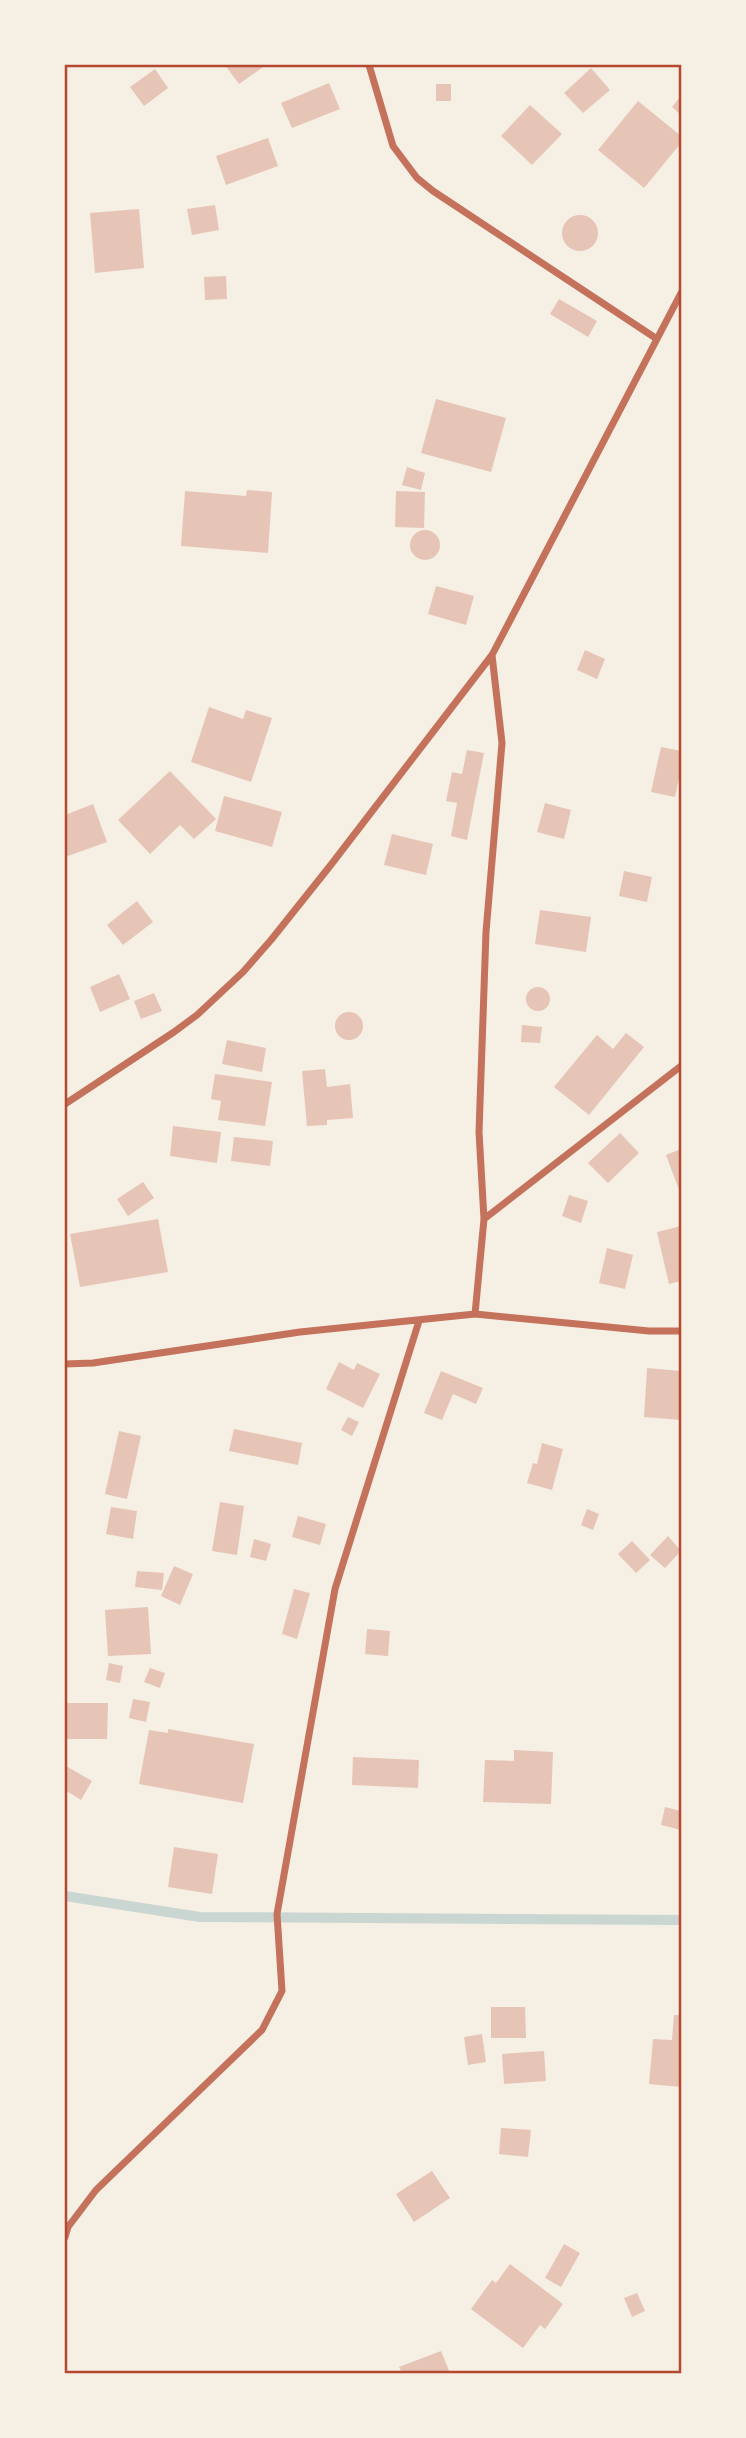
<svg xmlns="http://www.w3.org/2000/svg" width="746" height="2438" font-family="'Public Sans',sans-serif">
  <rect width="100%" height="100%" fill="#f6efe4"/>
  <g fill="none" stroke-linecap="round" stroke-linejoin="round">
    <path stroke="#c9d6d2" stroke-width="10" d="M 65,1896 L 200,1917 L 681,1920"/>
  </g>
  <path fill="#e6c5b7" d="M 225,65 L 266,65 L 239,84 Z
    M 591,68 L 610,90 L 583,113 L 564,93 Z
    M 155,69 L 168,88 L 144,106 L 130,87 Z
    M 329,83 L 340,109 L 292,128 L 281,103 Z
    M 436,84 L 451,84 L 451,101 L 436,101 Z
    M 681,96 L 681,115 L 672,107 Z
    M 638,101 L 681,136 L 681,143 L 644,188 L 598,150 Z
    M 530,105 L 562,134 L 532,165 L 501,136 Z
    M 268,138 L 278,166 L 226,185 L 216,156 Z
    M 215,205 L 219,230 L 192,235 L 187,209 Z
    M 139,209 L 144,268 L 95,273 L 90,213 Z
    M562 233a18 18 0 1 1 36 0a18 18 0 1 1-36 0Z
    M 226,276 L 227,299 L 205,300 L 204,277 Z
    M 559,299 L 597,321 L 588,337 L 550,314 Z
    M 436,399 L 506,418 L 491,472 L 421,453 Z
    M 407,467 L 425,473 L 421,490 L 402,485 Z
    M 247,490 L 272,492 L 268,553 L 181,546 L 185,491 L 246,496 Z
    M 396,491 L 425,492 L 424,528 L 395,527 Z
    M410 545a15 15 0 1 1 30 0a15 15 0 1 1-30 0Z
    M 436,586 L 474,596 L 466,625 L 428,614 Z
    M 585,650 L 605,659 L 597,679 L 577,670 Z
    M 209,707 L 243,719 L 246,710 L 272,718 L 251,782 L 191,762 Z
    M 661,747 L 681,751 L 681,769 L 675,797 L 651,792 Z
    M 467,750 L 484,753 L 467,840 L 451,836 L 457,803 L 446,801 L 452,772 L 462,774 Z
    M 170,771 L 216,819 L 194,839 L 180,825 L 150,854 L 118,820 Z
    M 224,796 L 282,812 L 272,847 L 215,831 Z
    M 545,803 L 571,810 L 564,839 L 537,832 Z
    M 93,804 L 107,842 L 65,857 L 65,815 Z
    M 392,834 L 433,844 L 426,875 L 384,865 Z
    M 624,871 L 652,877 L 647,902 L 619,896 Z
    M 137,901 L 153,922 L 123,945 L 107,925 Z
    M 540,910 L 591,917 L 586,952 L 535,944 Z
    M 119,974 L 130,999 L 100,1012 L 90,987 Z
    M526 999a12 12 0 1 1 24 0a12 12 0 1 1-24 0Z
    M 154,993 L 162,1011 L 141,1019 L 134,1001 Z
    M335 1026a14 14 0 1 1 28 0a14 14 0 1 1-28 0Z
    M 522,1025 L 542,1027 L 540,1043 L 521,1042 Z
    M 626,1033 L 644,1047 L 589,1115 L 554,1087 L 597,1035 L 613,1049 Z
    M 227,1040 L 266,1048 L 262,1072 L 222,1064 Z
    M 325,1069 L 327,1087 L 350,1084 L 353,1118 L 327,1120 L 327,1125 L 307,1126 L 302,1071 Z
    M 215,1074 L 272,1082 L 265,1126 L 218,1120 L 221,1101 L 211,1099 Z
    M 173,1126 L 221,1132 L 217,1163 L 170,1156 Z
    M 620,1133 L 639,1153 L 608,1183 L 588,1163 Z
    M 234,1137 L 273,1141 L 270,1166 L 231,1161 Z
    M 681,1149 L 681,1195 L 666,1155 Z
    M 143,1182 L 154,1198 L 128,1216 L 117,1199 Z
    M 569,1195 L 588,1201 L 581,1223 L 562,1216 Z
    M 158,1219 L 168,1272 L 80,1287 L 70,1234 Z
    M 681,1226 L 681,1281 L 669,1284 L 657,1232 Z
    M 607,1248 L 633,1255 L 625,1289 L 599,1283 Z
    M 339,1362 L 354,1370 L 357,1363 L 380,1374 L 363,1408 L 326,1389 Z
    M 647,1368 L 681,1371 L 681,1420 L 644,1417 Z
    M 441,1371 L 483,1388 L 476,1404 L 453,1394 L 442,1420 L 424,1413 Z
    M 348,1417 L 359,1422 L 352,1436 L 341,1430 Z
    M 234,1429 L 302,1443 L 298,1465 L 229,1451 Z
    M 119,1431 L 141,1436 L 127,1499 L 105,1494 Z
    M 542,1443 L 563,1449 L 552,1490 L 527,1483 L 533,1463 L 537,1464 Z
    M 220,1502 L 244,1506 L 237,1555 L 212,1551 Z
    M 111,1507 L 137,1511 L 133,1539 L 106,1534 Z
    M 587,1509 L 599,1514 L 593,1530 L 581,1525 Z
    M 298,1516 L 326,1524 L 320,1545 L 292,1537 Z
    M 668,1536 L 681,1551 L 665,1568 L 650,1555 Z
    M 254,1539 L 271,1544 L 266,1561 L 250,1557 Z
    M 632,1541 L 650,1560 L 636,1573 L 618,1554 Z
    M 174,1566 L 193,1574 L 180,1605 L 161,1596 Z
    M 137,1571 L 164,1573 L 162,1590 L 135,1587 Z
    M 294,1589 L 310,1593 L 297,1639 L 282,1634 Z
    M 148,1607 L 151,1654 L 108,1656 L 105,1610 Z
    M 367,1629 L 390,1631 L 388,1656 L 365,1654 Z
    M 109,1663 L 123,1666 L 120,1683 L 106,1680 Z
    M 150,1668 L 165,1673 L 160,1688 L 144,1682 Z
    M 133,1699 L 150,1702 L 146,1722 L 129,1718 Z
    M 65,1703 L 108,1703 L 107,1739 L 65,1739 Z
    M 168,1729 L 254,1744 L 243,1803 L 139,1784 L 149,1730 L 168,1733 Z
    M 514,1750 L 553,1752 L 551,1804 L 483,1802 L 485,1760 L 514,1761 Z
    M 353,1757 L 419,1760 L 418,1788 L 352,1785 Z
    M 66,1766 L 92,1781 L 81,1800 L 65,1790 Z
    M 665,1807 L 681,1811 L 681,1830 L 661,1825 Z
    M 174,1847 L 218,1854 L 212,1894 L 168,1887 Z
    M 491,2007 L 525,2007 L 526,2038 L 491,2038 Z
    M 674,2015 L 681,2015 L 681,2087 L 649,2084 L 653,2039 L 672,2040 Z
    M 482,2034 L 486,2062 L 468,2065 L 464,2037 Z
    M 544,2051 L 546,2081 L 504,2084 L 502,2054 Z
    M 501,2128 L 531,2130 L 528,2157 L 499,2154 Z
    M 432,2171 L 450,2198 L 414,2222 L 396,2194 Z
    M 564,2244 L 580,2253 L 561,2287 L 545,2278 Z
    M 510,2264 L 563,2304 L 545,2329 L 540,2325 L 523,2348 L 471,2309 L 492,2280 L 496,2283 Z
    M 637,2293 L 645,2311 L 632,2317 L 624,2298 Z
    M 441,2351 L 450,2373 L 402,2373 L 399,2367 Z"/>
  <g fill="none" stroke-linecap="round" stroke-linejoin="round">
    <path stroke="#c5725c" stroke-width="7" d="M 369,65 L 393,146 L 417,178 L 433,191 L 657,339
      M 65,1104 L 174,1032 L 197,1015 L 243,972 L 271,940 L 330,866 L 492,655 L 681,293
      M 484,1219 L 681,1066
      M 475,1314 L 484,1219 L 479,1132 L 486,932 L 502,743 L 492,655
      M 65,1364 L 93,1363 L 300,1332 L 475,1314 L 649,1331 L 681,1331
      M 65,2237 L 68,2227 L 96,2190 L 262,2030 L 282,1991 L 277,1914 L 335,1589 L 419,1321"/>
  </g>
  <rect width="746" height="2438" fill="none" stroke="#f6efe4" stroke-width="133"/>
  <rect x="66" y="66" width="614" height="2306" fill="none" stroke="#b5482f" stroke-width="2.5"/>
</svg>
